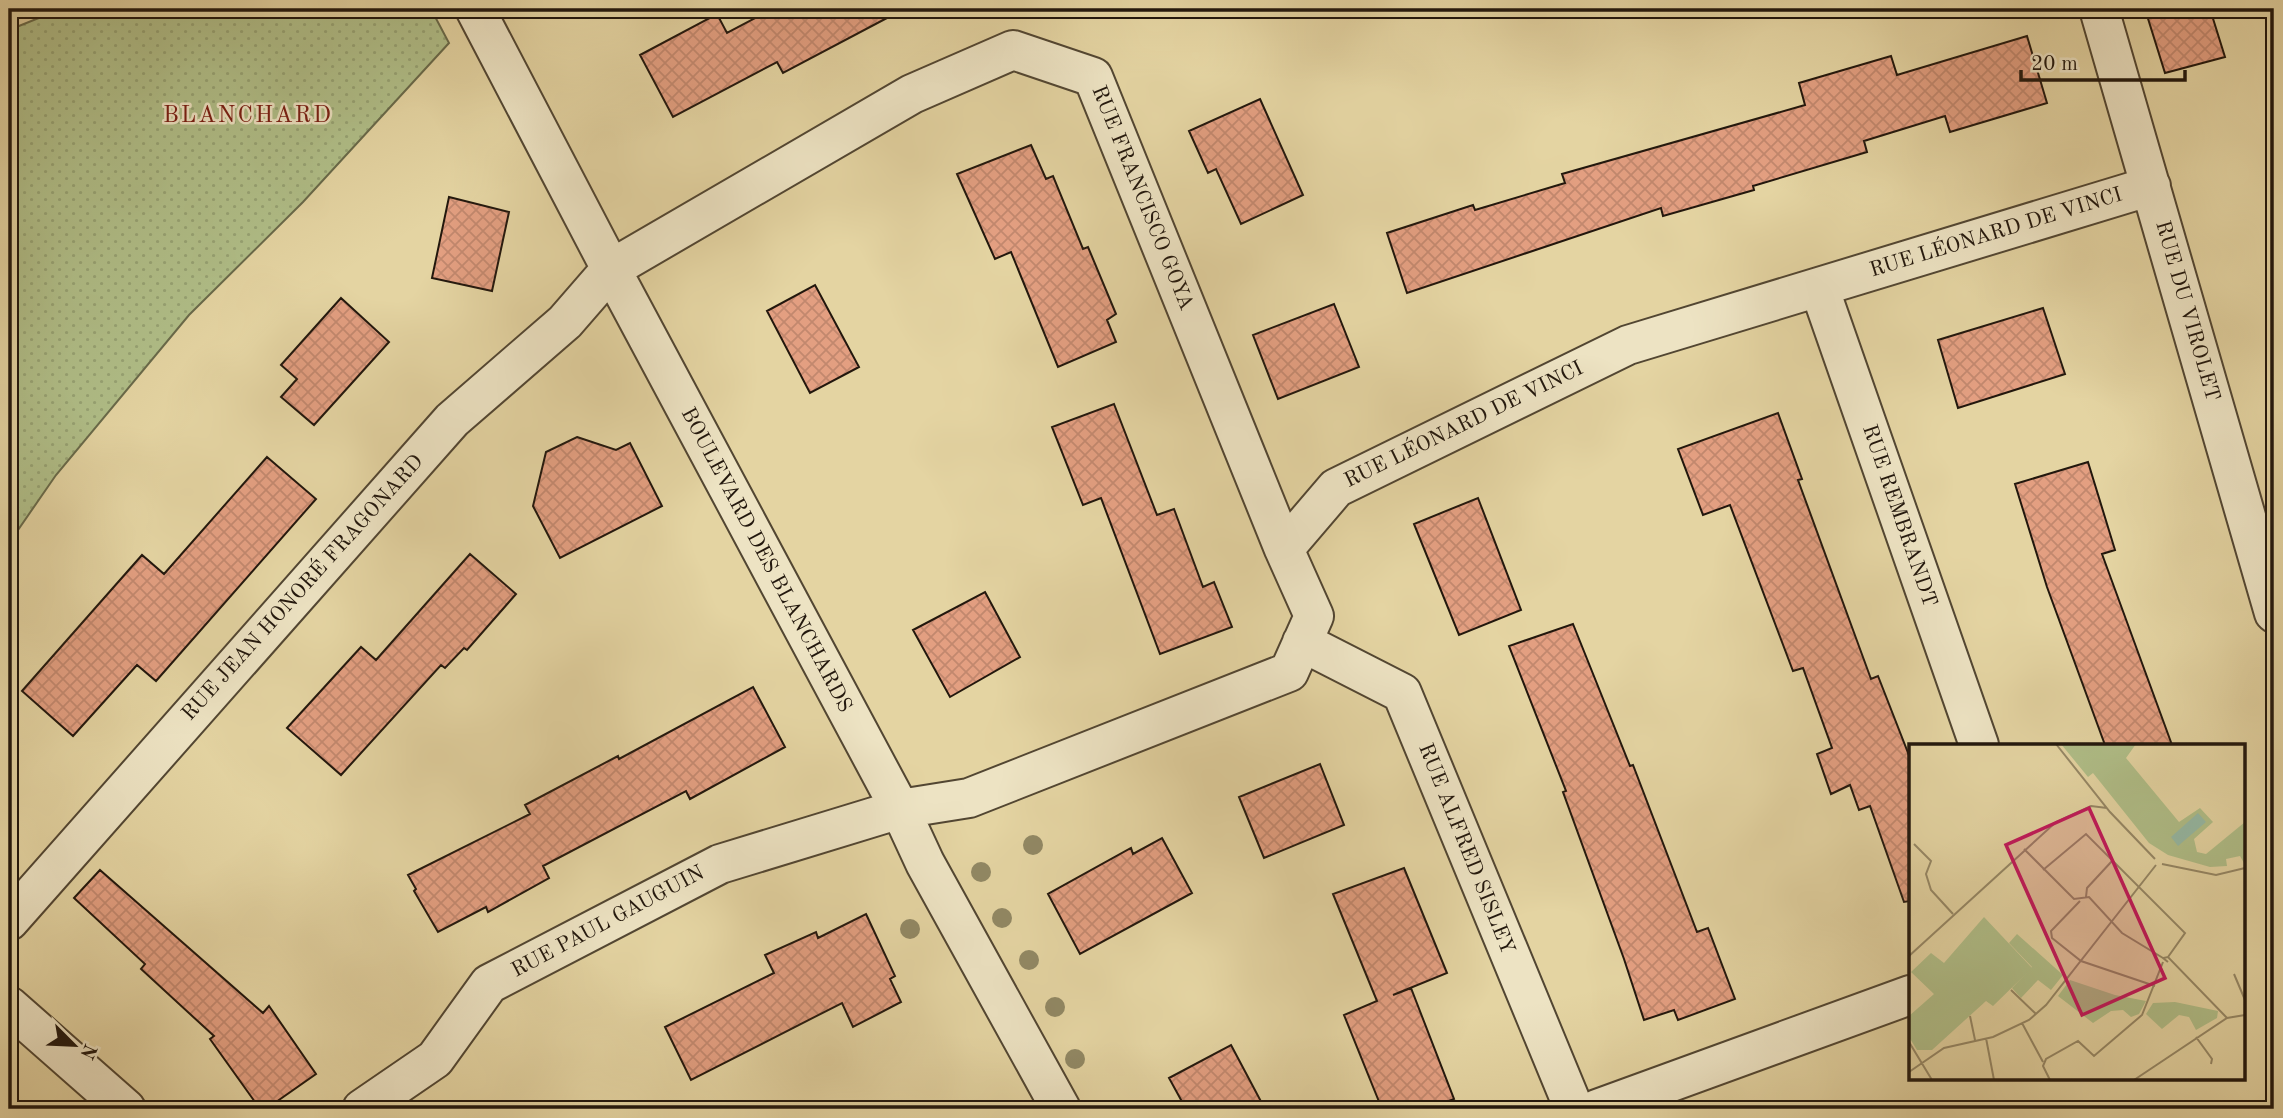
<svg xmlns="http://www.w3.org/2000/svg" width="2283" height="1118" font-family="'Old Standard TT',serif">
  <defs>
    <pattern id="park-dots" width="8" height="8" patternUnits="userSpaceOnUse" patternTransform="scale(1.75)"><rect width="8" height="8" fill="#b0be88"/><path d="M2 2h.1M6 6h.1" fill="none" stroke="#97a374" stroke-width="1.8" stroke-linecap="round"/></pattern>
    <pattern id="building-cross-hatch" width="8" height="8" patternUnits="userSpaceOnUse" patternTransform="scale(1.75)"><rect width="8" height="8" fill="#e39f81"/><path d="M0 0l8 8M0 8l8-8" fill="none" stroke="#c2886e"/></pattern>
  </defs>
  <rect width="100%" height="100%" fill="#e4d4a2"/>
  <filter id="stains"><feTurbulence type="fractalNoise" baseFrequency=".00286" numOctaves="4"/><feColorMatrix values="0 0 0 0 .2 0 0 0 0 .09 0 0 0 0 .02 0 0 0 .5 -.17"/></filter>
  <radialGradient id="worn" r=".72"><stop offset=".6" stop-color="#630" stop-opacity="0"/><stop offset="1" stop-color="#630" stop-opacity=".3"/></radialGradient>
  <path fill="url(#park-dots)" stroke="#696a4a" stroke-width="2" d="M 61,9 L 431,9 L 449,43 L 303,202 L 189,315 L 56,475 L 9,543 L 9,30 Z"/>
  <path fill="url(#building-cross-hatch)" stroke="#22170d" stroke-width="2" d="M 772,9 L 904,9 L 783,73 L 777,62 L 673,117 L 640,55 L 717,14 L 727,33 Z
    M 2145,9 L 2210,9 L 2225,57 L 2165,73 Z
    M 2027,36 L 2047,103 L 1950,132 L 1945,116 L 1864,141 L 1867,152 L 1753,186 L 1754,190 L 1663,216 L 1661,208 L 1407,293 L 1387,233 L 1473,205 L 1475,210 L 1565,183 L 1562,174 L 1805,105 L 1799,83 L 1891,56 L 1897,75 Z
    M 1260,99 L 1303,195 L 1241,224 L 1216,169 L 1208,173 L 1189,131 Z
    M 1031,145 L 1046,179 L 1053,176 L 1083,249 L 1088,247 L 1116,314 L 1107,320 L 1116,342 L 1058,367 L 1011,252 L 995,259 L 957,174 Z
    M 449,197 L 509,212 L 492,291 L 432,278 Z
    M 815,285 L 859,367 L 810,393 L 767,311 Z
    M 341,298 L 389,342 L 314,425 L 281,397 L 297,379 L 281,365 Z
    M 1334,304 L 1359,367 L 1278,399 L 1253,335 Z
    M 2043,308 L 2065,374 L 1958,408 L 1938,340 Z
    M 1114,404 L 1157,515 L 1174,509 L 1203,587 L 1214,582 L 1232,627 L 1160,654 L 1101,498 L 1083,505 L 1052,427 Z
    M 1778,413 L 1802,479 L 1798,480 L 1871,679 L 1878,676 L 1910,758 L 1910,901 L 1904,902 L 1870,806 L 1859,810 L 1850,785 L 1831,794 L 1817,754 L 1832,748 L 1803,668 L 1793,671 L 1730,505 L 1703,515 L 1678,449 Z
    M 577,437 L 616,450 L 630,443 L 662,506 L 560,558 L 533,506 L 546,452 Z
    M 267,457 L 316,499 L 156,681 L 137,665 L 73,736 L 22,691 L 142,555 L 164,574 Z
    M 2088,462 L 2115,550 L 2102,554 L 2172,745 L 2105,745 L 2047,587 L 2015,484 Z
    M 1478,498 L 1521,610 L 1459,635 L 1414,524 Z
    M 470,554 L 516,594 L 467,650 L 464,648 L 445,668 L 441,665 L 341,775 L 287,728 L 361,647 L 376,660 Z
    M 985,592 L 1020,657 L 950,697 L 913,630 Z
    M 1573,624 L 1630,766 L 1633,765 L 1697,932 L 1708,928 L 1735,999 L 1678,1020 L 1674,1010 L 1644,1020 L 1624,959 L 1563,792 L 1566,791 L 1509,646 Z
    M 753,687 L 785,747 L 690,799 L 686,791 L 543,866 L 549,878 L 488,912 L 486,907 L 438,932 L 414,891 L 416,889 L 408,875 L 530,814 L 525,805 L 618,756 L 619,759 Z
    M 1320,764 L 1344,825 L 1264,858 L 1239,797 Z
    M 1162,838 L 1192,893 L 1080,954 L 1048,894 L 1131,848 L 1133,854 Z
    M 1404,868 L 1447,973 L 1393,995 L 1411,988 L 1454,1099 L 1428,1109 L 1382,1109 L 1344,1015 L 1377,1001 L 1333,894 Z
    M 100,870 L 263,1013 L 269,1006 L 316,1074 L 266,1109 L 260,1109 L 210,1039 L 214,1036 L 141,969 L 145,964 L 74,898 Z
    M 866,914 L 895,976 L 890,979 L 901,1002 L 853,1027 L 842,1003 L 691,1080 L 665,1027 L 774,973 L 765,955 L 816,932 L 818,938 Z
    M 1231,1045 L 1265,1109 L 1186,1109 L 1169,1078 Z"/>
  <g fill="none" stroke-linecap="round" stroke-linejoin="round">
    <defs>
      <path id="minor" d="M 475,9 L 611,269 L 900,809 L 925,863 L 1061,1109
        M 2099,9 L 2274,613
        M 1819,287 L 1979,745
        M 1302,642 L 1402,693 L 1574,1109
        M 9,921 L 452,420 L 565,322 L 611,269 L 912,94 L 1013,50 L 1093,77 L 1284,549
        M 9,1006 L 126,1109
        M 362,1109 L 435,1059 L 489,984 L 720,864 L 900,809 L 969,798 L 1289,672 L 1314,616 L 1284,549 L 1336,488 L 1628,345 L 2151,186
        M 1597,1109 L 1910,995"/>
    </defs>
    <use href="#minor" stroke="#524632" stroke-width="42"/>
    <use href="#minor" stroke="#ede3c3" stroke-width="38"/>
  </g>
  <g fill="#918864">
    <circle cx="1033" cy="845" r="10"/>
    <circle cx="981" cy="872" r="10"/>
    <circle cx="1002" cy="918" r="10"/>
    <circle cx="910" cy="929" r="10"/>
    <circle cx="1029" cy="960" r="10"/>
    <circle cx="1055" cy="1007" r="10"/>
    <circle cx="1075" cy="1059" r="10"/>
  </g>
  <g text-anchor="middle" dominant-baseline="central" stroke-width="5" stroke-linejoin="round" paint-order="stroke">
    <g font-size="21" fill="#22170d" stroke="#ede3c3">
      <text transform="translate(1142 198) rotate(68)">RUE FRANCISCO GOYA</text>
      <text transform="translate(1996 233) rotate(-17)">RUE LÉONARD DE VINCI</text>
      <text transform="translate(2187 311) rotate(74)">RUE DU VIROLET</text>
      <text transform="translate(1464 425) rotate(-26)">RUE LÉONARD DE VINCI</text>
      <text transform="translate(1899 516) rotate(71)">RUE REMBRANDT</text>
      <text transform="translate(766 560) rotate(62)">BOULEVARD DES BLANCHARDS</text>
      <text transform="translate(303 588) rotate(-48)">RUE JEAN HONORÉ FRAGONARD</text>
      <text transform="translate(1466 849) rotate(68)">RUE ALFRED SISLEY</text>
      <text transform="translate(608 922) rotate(-28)">RUE PAUL GAUGUIN</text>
    </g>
    <g font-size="23" letter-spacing="2" fill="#7a1f14" stroke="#ede3c3">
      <text x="248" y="115">BLANCHARD</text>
    </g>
  </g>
  <g transform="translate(1909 744)">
    <rect width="336" height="336" fill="#e4d4a2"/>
    <path d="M 152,0 L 227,0 L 217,14 L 270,78 L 291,64 L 304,78 L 285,95 L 288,108 L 297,110 L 336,78 L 336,121 L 331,112 L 317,115 L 318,122 L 301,123 L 259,111 L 240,99 L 184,29 L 179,33 ZM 75,173 L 123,224 L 84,262 L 77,257 L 23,306 L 8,306 L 0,293 L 0,272 L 25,250 L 2,228 L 22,209 L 35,219 Z" fill="#b0be88"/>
    <path d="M 108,190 L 154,231 L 142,246 L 129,236 L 112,254 L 103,244 L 123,223 L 100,199 ZM 161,236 L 206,251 L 237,257 L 230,270 L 222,273 L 214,266 L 202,267 L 184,279 L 149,252 ZM 266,258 L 309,267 L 308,274 L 287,286 L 280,273 L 270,271 L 253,285 L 237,270 L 244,259 Z" fill="#b0be88"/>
    <path d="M 289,69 L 297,78 L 269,102 L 262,93 Z" fill="#96b8a3"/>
    <path fill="none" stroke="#968866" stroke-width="2" d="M 147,0 L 201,68 L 246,115M 5,100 L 22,117 L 17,130 L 22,146 L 44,170M 115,105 L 165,155 L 180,153 L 213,189 L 254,214M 253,120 L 307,131 L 336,124M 134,126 L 177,90 L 276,189 L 259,213M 177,153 L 178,144 L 203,117M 171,157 L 142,187 L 143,194 L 172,217 L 246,242M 0,212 L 147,78 L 182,62 L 198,64M 259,218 L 254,214 L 259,213 L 318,274M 325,230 L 336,256M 102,246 L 127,270M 61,272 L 66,296M 113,279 L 134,318M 287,293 L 303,315 L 302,320M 77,294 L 85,336M 0,298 L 23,336M 0,328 L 35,304 L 84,293 L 120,276 L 137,261 L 247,121M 141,336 L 134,322 L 137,315 L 169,297 L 185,312 L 233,271 L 254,218M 225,336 L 318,274 L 336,271"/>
    <path fill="#c2185b" fill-opacity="0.15" stroke="#c2185b" stroke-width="3.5" d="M 180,64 L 256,234 L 173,271 L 97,101 Z"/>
    <rect width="336" height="336" fill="none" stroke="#22170d" stroke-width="3.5"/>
  </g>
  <rect width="2283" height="1118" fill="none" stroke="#e4d4a2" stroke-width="35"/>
  <rect x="10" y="10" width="2262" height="1097" fill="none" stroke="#22170d" stroke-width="3.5"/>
  <rect x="18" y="18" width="2248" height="1083" fill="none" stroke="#22170d" stroke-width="2"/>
  <g transform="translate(74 1045) rotate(114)" stroke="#ede3c3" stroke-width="5" paint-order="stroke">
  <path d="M0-5L12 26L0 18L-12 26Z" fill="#22170d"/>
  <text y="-10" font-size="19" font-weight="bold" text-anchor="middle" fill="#22170d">N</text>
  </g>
  <path d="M2021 70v10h164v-10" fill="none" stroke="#22170d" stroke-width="3.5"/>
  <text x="2031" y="70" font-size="21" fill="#22170d" stroke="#ede3c3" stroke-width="5" paint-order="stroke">20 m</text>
  <rect width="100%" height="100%" filter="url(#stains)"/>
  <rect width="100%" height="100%" fill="url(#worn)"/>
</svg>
